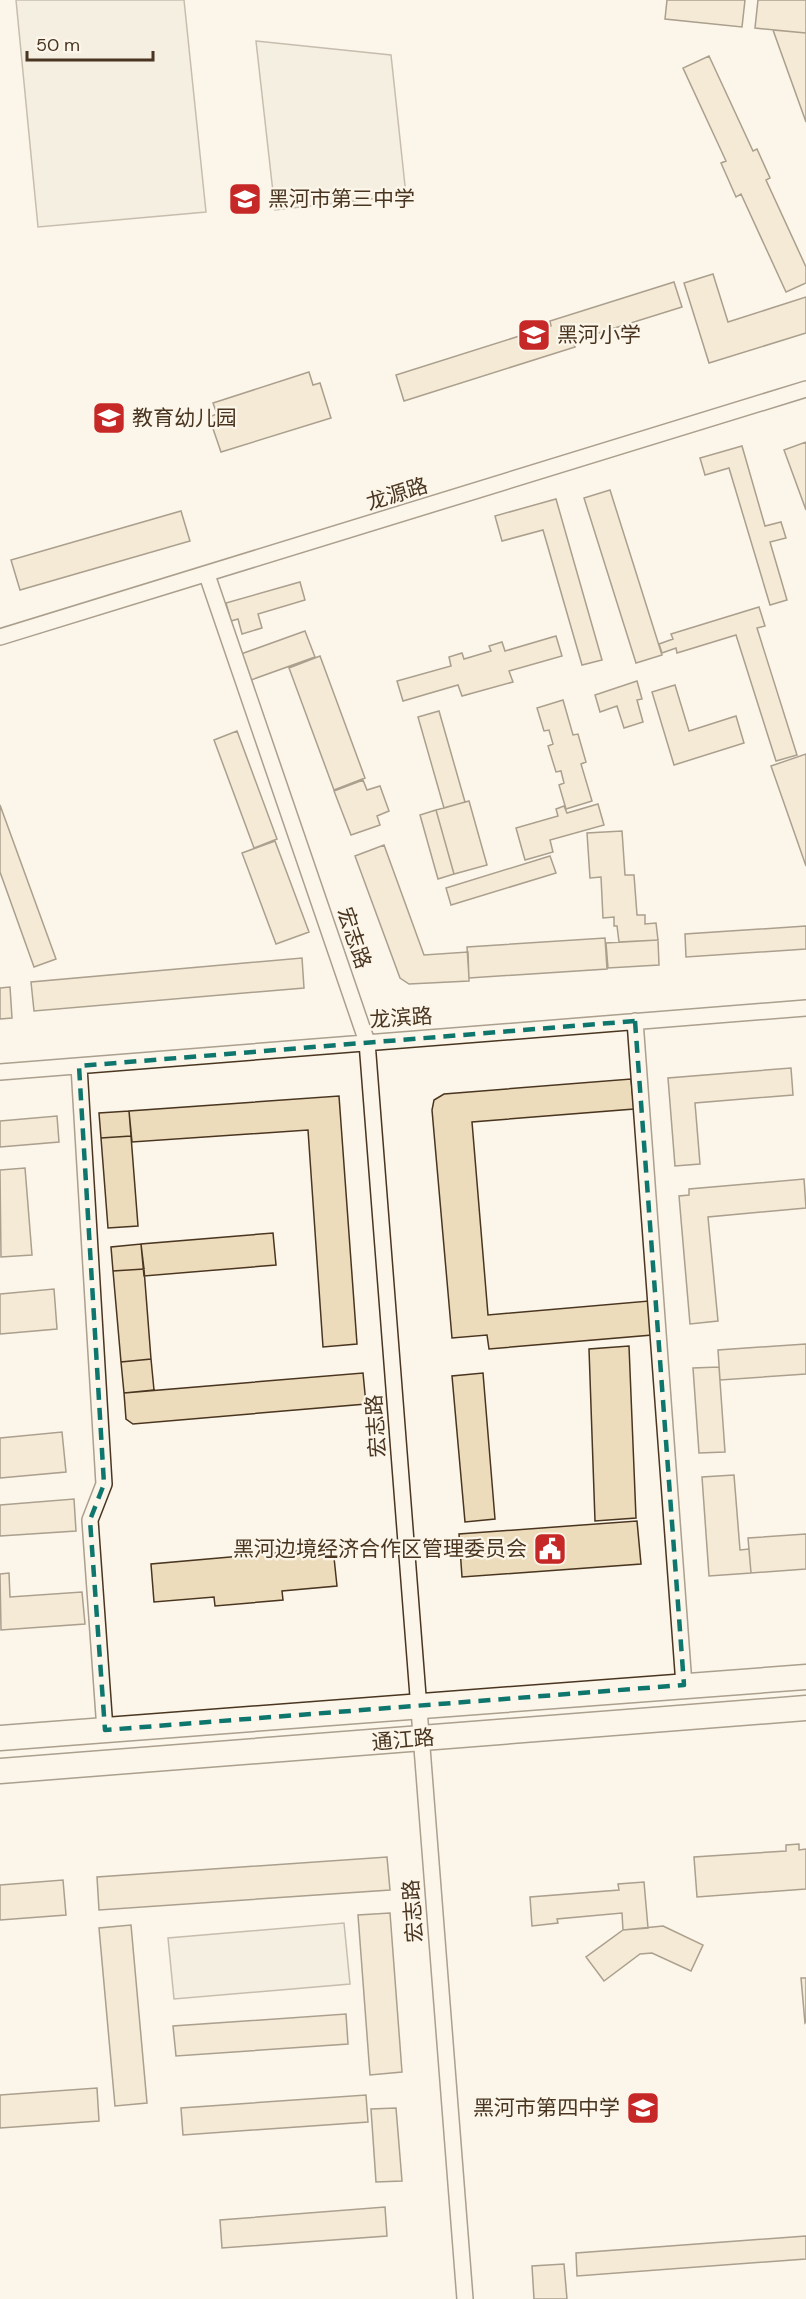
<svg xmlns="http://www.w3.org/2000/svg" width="806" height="2299" font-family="'DM Sans','Noto Sans SC',sans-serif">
  <rect width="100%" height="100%" fill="#fbf6e9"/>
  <path fill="#ede6d9" stroke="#887966" stroke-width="1.5" d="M 16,0 L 184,0 L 206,212 L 38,227 Z
    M 256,41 L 391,55 L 406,195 L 275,210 Z
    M 344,1923 L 350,1984 L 174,1999 L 168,1938 Z"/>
  <path fill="#ecdcbc" stroke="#4a3520" stroke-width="1.5" d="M 667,0 L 745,0 L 742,27 L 665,19 Z
    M 758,0 L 806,0 L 806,33 L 755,28 Z
    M 773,30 L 806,33 L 806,122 Z
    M 709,56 L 753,151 L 757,149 L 770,178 L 766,180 L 806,267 L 806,283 L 786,292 L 741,194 L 736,197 L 721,163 L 726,161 L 683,68 Z
    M 713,274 L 728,322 L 806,297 L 806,333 L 709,363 L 684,283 Z
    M 674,282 L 682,307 L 573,341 L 575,347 L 404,401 L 396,375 L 551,326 L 550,321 Z
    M 309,372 L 313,385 L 320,383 L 331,418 L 221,452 L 209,417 L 217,414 L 213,403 Z
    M 806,442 L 806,510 L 784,450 Z
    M 742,446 L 765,526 L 781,522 L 786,538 L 770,542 L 787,600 L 770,605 L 729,468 L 705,475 L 700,458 Z
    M 610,490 L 662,655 L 636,663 L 584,498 Z
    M 556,499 L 602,660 L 582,665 L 543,530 L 502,541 L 495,516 Z
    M 181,511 L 190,541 L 20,590 L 11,560 Z
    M 300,582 L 305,600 L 258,614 L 262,628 L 242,634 L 238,619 L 231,621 L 226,603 Z
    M 759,607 L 765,626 L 757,628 L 797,755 L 776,761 L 736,635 L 677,653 L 676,648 L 662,653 L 659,644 L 673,639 L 671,634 Z
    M 305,631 L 315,657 L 251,680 L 241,654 Z
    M 556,636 L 562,656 L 509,671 L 513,682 L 462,696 L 458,685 L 403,701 L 397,681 L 451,666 L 449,657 L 462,653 L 464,659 L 491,651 L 489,646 L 502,642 L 505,651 Z
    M 320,656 L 365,778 L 334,790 L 289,668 Z
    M 637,681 L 642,699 L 637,700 L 643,722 L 624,728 L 617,706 L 600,712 L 595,695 Z
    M 675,685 L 689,731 L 736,716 L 744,743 L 674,765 L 652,692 Z
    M 563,700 L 573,735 L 578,734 L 586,762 L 581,764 L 592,801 L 566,809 L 559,785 L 564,783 L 561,771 L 556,772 L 548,746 L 553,744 L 549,730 L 544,731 L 537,708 Z
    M 439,711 L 465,802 L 444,808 L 418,717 Z
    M 237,731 L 277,839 L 254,848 L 214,740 Z
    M 806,754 L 806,866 L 771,766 Z
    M 363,780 L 367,790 L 380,786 L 389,811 L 377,816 L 380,825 L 351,835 L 334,791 Z
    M 469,801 L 487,865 L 454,874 L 436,810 Z
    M 598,804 L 604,825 L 550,840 L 553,852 L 525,860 L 516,828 L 558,816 L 556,809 L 564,806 L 567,813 Z
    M 0,805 L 56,959 L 34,967 L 0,872 Z
    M 436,810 L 454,874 L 438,879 L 420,815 Z
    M 622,831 L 625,875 L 634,875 L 637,915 L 645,915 L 645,924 L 656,923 L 658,940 L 619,942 L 617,926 L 614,926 L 614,917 L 603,918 L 601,877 L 590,878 L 587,833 Z
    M 275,841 L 309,932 L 276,944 L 242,853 Z
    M 384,845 L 424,955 L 468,952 L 469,981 L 409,984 L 400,978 L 355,856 Z
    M 550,856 L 556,873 L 451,905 L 446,888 Z
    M 806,926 L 806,949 L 686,957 L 685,934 Z
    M 605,938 L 607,969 L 469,978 L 467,947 Z
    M 658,940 L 659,965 L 608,968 L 606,943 Z
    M 302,958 L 304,988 L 34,1011 L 31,982 Z
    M 10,987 L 12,1018 L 0,1019 L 0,988 Z
    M 791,1068 L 793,1095 L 695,1103 L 700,1164 L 675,1166 L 668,1078 Z
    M 631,1079 L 634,1109 L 472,1122 L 488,1315 L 649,1301 L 652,1335 L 489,1349 L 487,1335 L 452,1338 L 432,1110 L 434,1100 L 444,1094 Z
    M 339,1096 L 357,1344 L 323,1347 L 308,1130 L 132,1142 L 129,1111 Z
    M 129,1111 L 131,1136 L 101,1138 L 99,1113 Z
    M 57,1116 L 59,1142 L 0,1147 L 0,1121 Z
    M 131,1136 L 138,1226 L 108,1228 L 101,1138 Z
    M 25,1168 L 32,1255 L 1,1257 L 0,1170 Z
    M 804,1179 L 806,1208 L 708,1217 L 718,1321 L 690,1324 L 679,1196 L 689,1195 L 689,1189 Z
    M 273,1233 L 276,1265 L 144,1276 L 141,1244 Z
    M 141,1244 L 144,1269 L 113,1271 L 111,1247 Z
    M 144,1269 L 151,1359 L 121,1362 L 113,1271 Z
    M 54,1289 L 57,1329 L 0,1334 L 0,1294 Z
    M 806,1344 L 806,1374 L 720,1380 L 718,1350 Z
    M 629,1346 L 636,1518 L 595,1521 L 589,1349 Z
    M 151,1359 L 154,1390 L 124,1393 L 121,1362 Z
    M 719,1367 L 725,1452 L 699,1453 L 693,1368 Z
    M 363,1373 L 366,1404 L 133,1424 L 126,1419 L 124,1393 Z
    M 483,1373 L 495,1519 L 465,1522 L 452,1376 Z
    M 62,1432 L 66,1472 L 0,1478 L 0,1438 Z
    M 734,1475 L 740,1550 L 749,1549 L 751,1573 L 709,1576 L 702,1477 Z
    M 74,1499 L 76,1531 L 0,1536 L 0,1505 Z
    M 637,1521 L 641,1564 L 462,1577 L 459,1534 Z
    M 806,1534 L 806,1569 L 751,1573 L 748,1538 Z
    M 333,1548 L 337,1586 L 282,1591 L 283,1600 L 215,1606 L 214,1597 L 154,1602 L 151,1564 Z
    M 9,1573 L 10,1597 L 82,1592 L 85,1624 L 1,1630 L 0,1574 Z
    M 799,1844 L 799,1850 L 806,1849 L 806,1889 L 697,1897 L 694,1857 L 786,1851 L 786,1845 Z
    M 387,1857 L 390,1890 L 99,1910 L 97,1877 Z
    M 63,1880 L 66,1915 L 0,1920 L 0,1885 Z
    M 644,1882 L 648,1928 L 623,1930 L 622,1913 L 557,1919 L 558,1923 L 532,1926 L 530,1897 L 619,1890 L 618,1884 Z
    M 390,1913 L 402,2072 L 370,2075 L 358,1915 Z
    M 131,1925 L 147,2103 L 115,2106 L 99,1928 Z
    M 663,1926 L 703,1945 L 691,1971 L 652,1953 L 640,1954 L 604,1981 L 586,1957 L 623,1930 Z
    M 801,1978 L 806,1978 L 806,2022 L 805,2023 Z
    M 346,2014 L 348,2044 L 176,2056 L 173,2026 Z
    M 97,2088 L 99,2121 L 0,2128 L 0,2095 Z
    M 366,2095 L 368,2122 L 183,2135 L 181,2108 Z
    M 396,2108 L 402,2181 L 376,2182 L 371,2109 Z
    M 385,2207 L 387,2236 L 222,2248 L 220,2220 Z
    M 806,2236 L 806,2259 L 577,2276 L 576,2253 Z
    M 564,2264 L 567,2299 L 534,2299 L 532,2266 Z"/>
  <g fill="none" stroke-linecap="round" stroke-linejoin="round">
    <defs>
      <path id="street" d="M 207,575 L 367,1042 L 465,2299
        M 0,637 L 806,389
        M 635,1021 L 684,1685
        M 79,1066 L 104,1484 L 90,1520 L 105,1730
        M 0,1072 L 806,1008"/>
      <path id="primary" d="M 0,1738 L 806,1677
        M 0,1771 L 806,1708"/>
    </defs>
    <use href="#street" stroke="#4a3520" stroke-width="18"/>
    <use href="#primary" stroke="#4a3520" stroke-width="27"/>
    <use href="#street" stroke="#fbf6e9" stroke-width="15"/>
    <use href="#primary" stroke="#fbf6e9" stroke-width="24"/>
  </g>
  <path d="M0 0H806V2299H0ZM 635,1021 L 684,1685 L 105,1730 L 90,1520 L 104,1484 L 79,1066 Z" fill="#fbf6e9" fill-opacity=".55" fill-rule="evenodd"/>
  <path fill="none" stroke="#0f766e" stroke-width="4.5" stroke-dasharray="12 8" stroke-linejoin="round" d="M 635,1021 L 684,1685 L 105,1730 L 90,1520 L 104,1484 L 79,1066 Z"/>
  <defs>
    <symbol id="school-square" viewBox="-11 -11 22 22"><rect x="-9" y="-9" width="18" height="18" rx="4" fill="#c62828" stroke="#fbf6e9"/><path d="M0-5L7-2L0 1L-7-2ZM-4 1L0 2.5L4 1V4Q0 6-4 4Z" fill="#fff"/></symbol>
    <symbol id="civic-square" viewBox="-11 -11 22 22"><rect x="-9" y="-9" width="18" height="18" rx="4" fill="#c62828" stroke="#fbf6e9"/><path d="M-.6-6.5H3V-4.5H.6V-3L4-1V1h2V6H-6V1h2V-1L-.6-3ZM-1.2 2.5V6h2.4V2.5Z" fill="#fff"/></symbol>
  </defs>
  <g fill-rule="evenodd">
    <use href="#school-square" x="226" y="180" width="38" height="38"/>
    <use href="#school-square" x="515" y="316" width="38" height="38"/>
    <use href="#school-square" x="90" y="399" width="38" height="38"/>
    <use href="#civic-square" x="531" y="1530" width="38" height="38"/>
    <use href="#school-square" x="624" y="2089" width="38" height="38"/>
  </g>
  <g text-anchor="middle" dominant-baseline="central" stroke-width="4.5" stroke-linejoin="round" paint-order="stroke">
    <g font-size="21" fill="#4a3520" stroke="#fbf6e9" text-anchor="start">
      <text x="268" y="199">黑河市第三中学</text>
      <text x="557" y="335">黑河小学</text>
      <text x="132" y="418">教育幼儿园</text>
      <text x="527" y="1549" text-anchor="end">黑河边境经济合作区管理委员会</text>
      <text x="620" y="2108" text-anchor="end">黑河市第四中学</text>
    </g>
    <g font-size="21" fill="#4a3520" stroke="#fbf6e9">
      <text transform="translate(397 494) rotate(-17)">龙源路</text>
      <text transform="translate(354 938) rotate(71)">宏志路</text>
      <text transform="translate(401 1018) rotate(-4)">龙滨路</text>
      <text transform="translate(376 1426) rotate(-94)">宏志路</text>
      <text transform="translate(403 1740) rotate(-5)">通江路</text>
      <text transform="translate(413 1911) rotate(-94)">宏志路</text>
    </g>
  </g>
  <path d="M27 51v9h126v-9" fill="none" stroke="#4a3520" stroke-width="3"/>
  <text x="36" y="51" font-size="18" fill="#4a3520" stroke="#fbf6e9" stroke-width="4.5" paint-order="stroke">50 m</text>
</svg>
